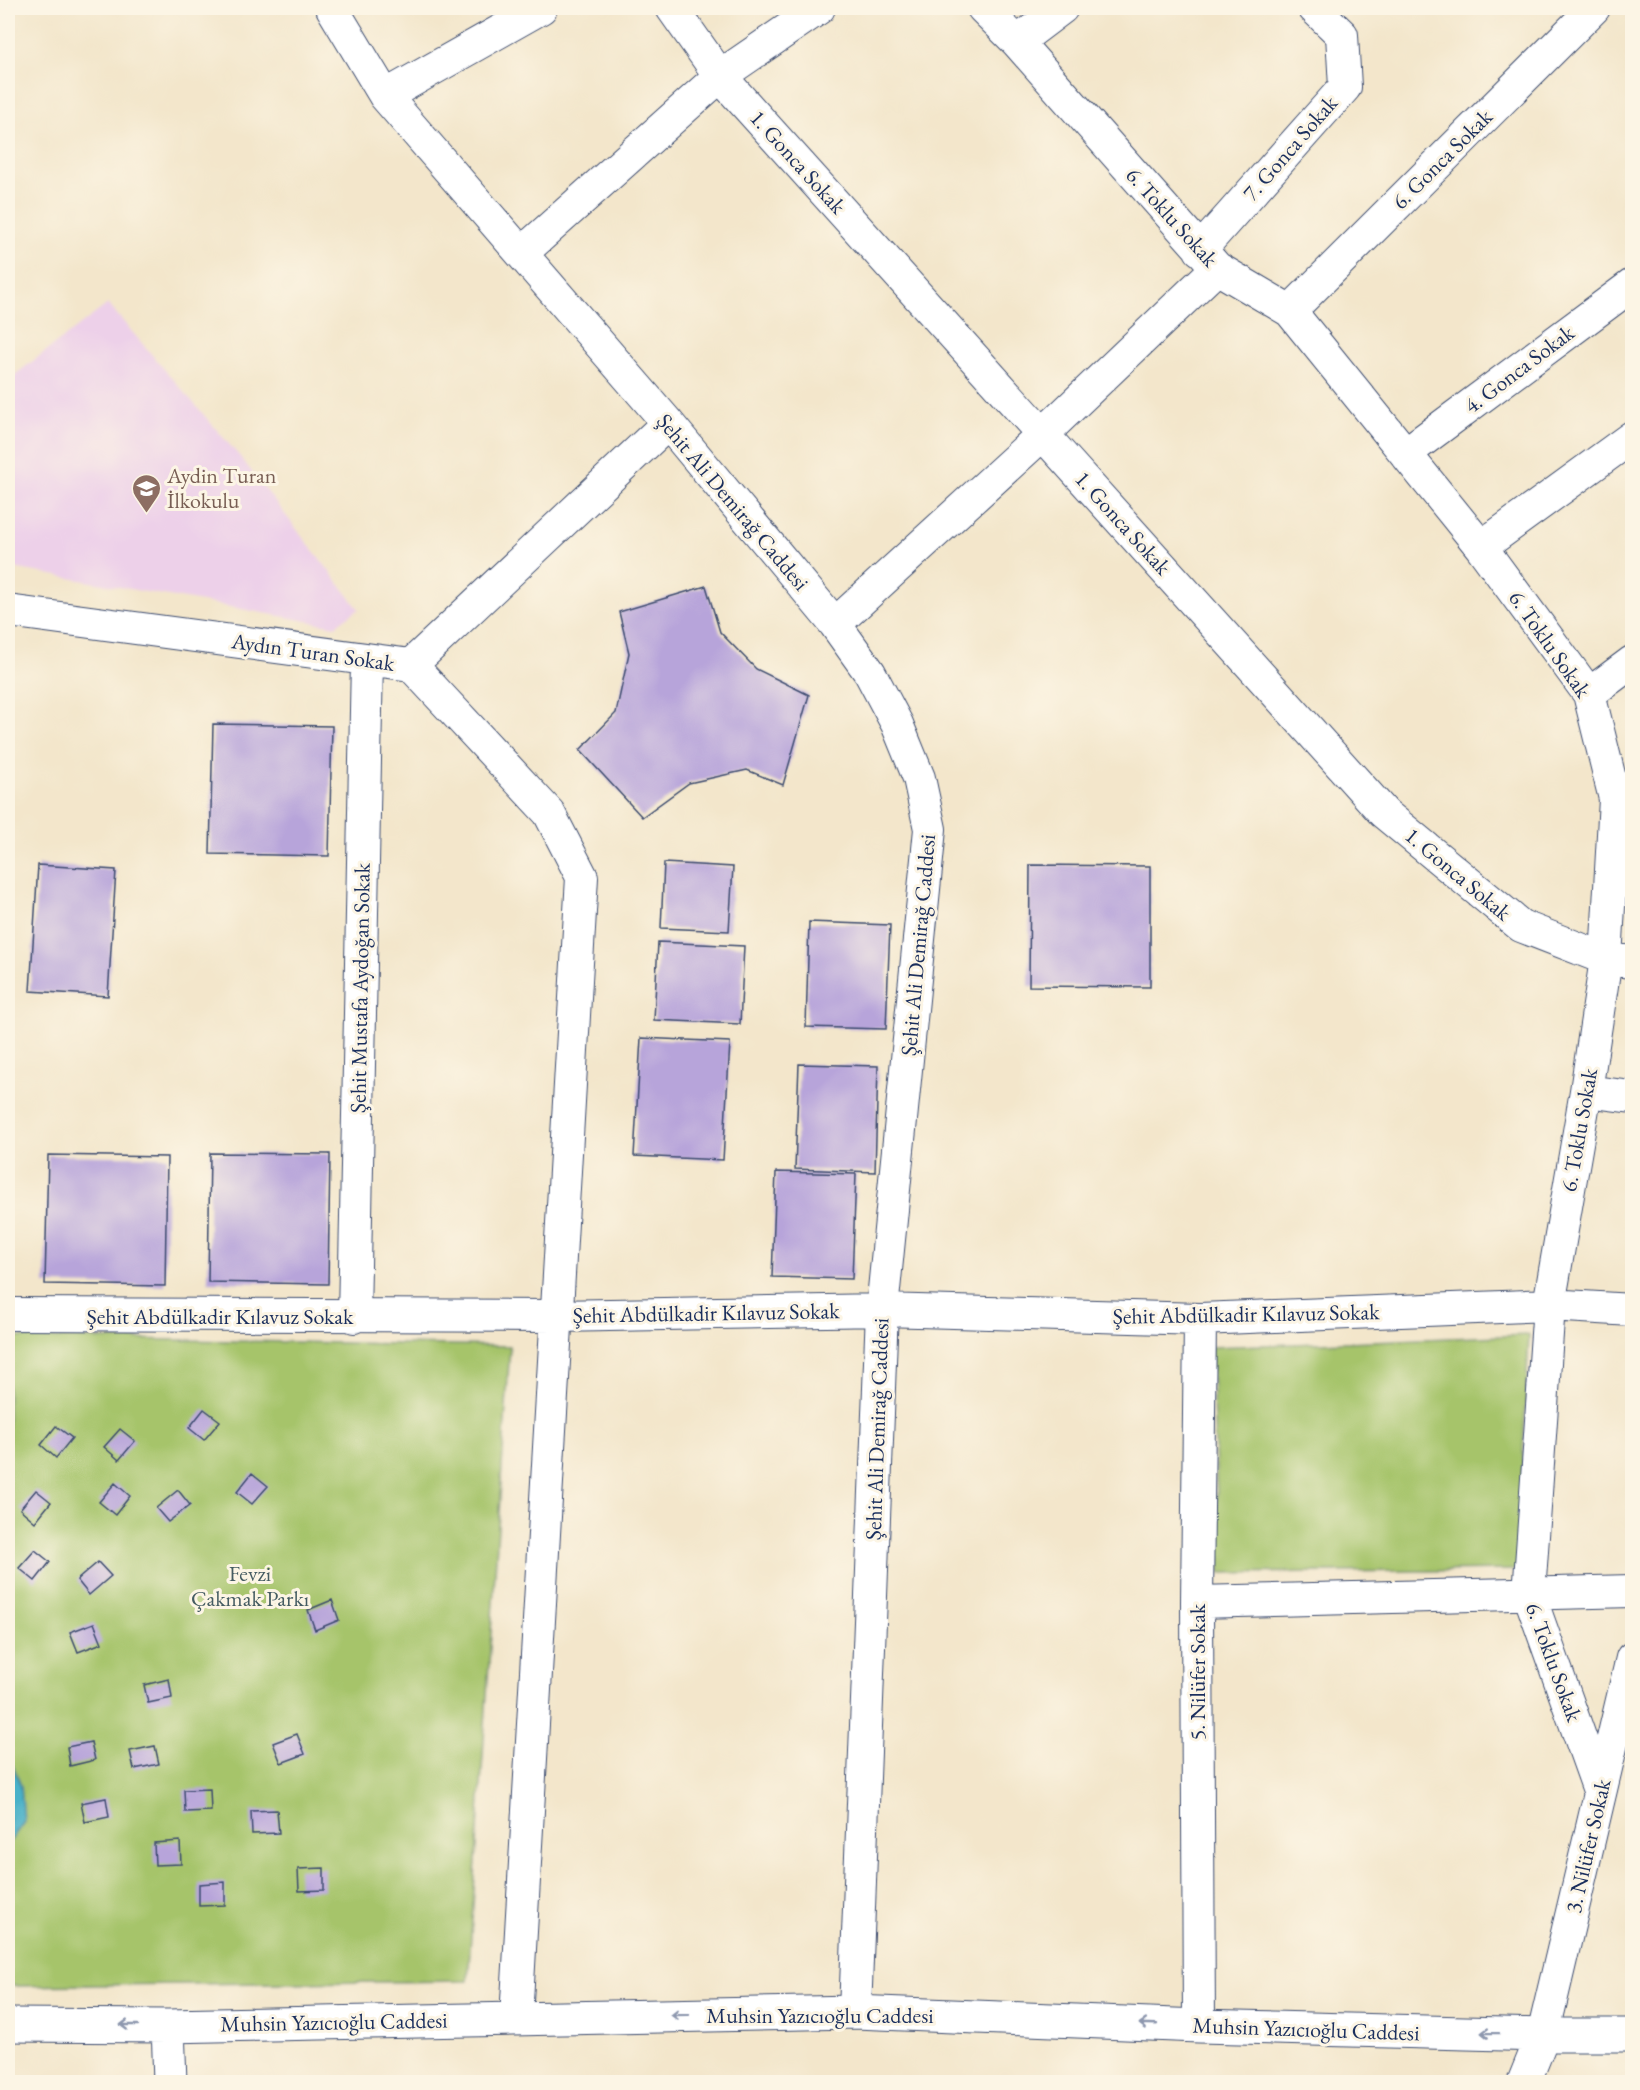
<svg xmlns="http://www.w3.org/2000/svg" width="1640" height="2090" font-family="'EB Garamond',serif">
  <rect width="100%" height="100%" fill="#fcf5e5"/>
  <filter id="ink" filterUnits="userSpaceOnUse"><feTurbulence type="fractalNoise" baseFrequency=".0167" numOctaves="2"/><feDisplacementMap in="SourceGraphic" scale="12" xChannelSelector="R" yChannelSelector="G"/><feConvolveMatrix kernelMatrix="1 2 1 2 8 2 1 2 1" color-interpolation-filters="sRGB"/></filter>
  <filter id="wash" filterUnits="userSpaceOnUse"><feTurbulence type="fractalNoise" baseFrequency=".008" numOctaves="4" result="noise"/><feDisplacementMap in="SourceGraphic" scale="24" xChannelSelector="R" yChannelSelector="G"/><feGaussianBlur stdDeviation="1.35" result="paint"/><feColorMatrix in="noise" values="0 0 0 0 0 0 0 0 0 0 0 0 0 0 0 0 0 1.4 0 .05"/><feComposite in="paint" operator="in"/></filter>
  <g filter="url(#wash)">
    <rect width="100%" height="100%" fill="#f3e6cb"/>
    <path fill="#edd0e9" d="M 108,304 L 241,458 L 359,609 L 335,626 L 8,567 L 8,380 Z"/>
    <path fill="#a6c46b" stroke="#607a64" stroke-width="1.5" d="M 1529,1335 L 1517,1570 L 1220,1573 L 1211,1347 Z
      M 12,1337 L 510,1346 L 468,1981 L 8,1986 L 8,1343 Z"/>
    <path fill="#49b1c8" stroke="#327093" stroke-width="1.5" d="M 8,1754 L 21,1786 L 24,1822 L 8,1844 Z"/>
    <g id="blocks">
      <path fill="#b7a4da" d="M 706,586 L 720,632 L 756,669 L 809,695 L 783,785 L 747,770 L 689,783 L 642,817 L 580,750 L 616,713 L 629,653 L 619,612 Z
        M 213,724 L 332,726 L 329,856 L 210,854 Z
        M 664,863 L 733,867 L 729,931 L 661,928 Z
        M 38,865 L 116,870 L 108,996 L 30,991 Z
        M 1030,865 L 1150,866 L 1150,987 L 1029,986 Z
        M 809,922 L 890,925 L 886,1029 L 806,1027 Z
        M 658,942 L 744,946 L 740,1024 L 654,1020 Z
        M 641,1038 L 730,1042 L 723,1160 L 634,1156 Z
        M 799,1064 L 878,1066 L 875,1172 L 795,1169 Z
        M 210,1153 L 330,1154 L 328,1284 L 208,1282 Z
        M 48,1155 L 167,1157 L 165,1286 L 45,1284 Z
        M 776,1172 L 856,1174 L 852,1279 L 772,1277 Z
        M 204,1409 L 220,1421 L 204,1440 L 189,1428 Z
        M 56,1426 L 72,1438 L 56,1458 L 41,1445 Z
        M 120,1429 L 135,1441 L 119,1460 L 104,1447 Z
        M 252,1473 L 268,1486 L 252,1504 L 237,1492 Z
        M 115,1483 L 130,1496 L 115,1515 L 99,1502 Z
        M 36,1490 L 51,1502 L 35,1522 L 20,1509 Z
        M 178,1490 L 190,1505 L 168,1522 L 156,1508 Z
        M 35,1550 L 50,1562 L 35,1581 L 19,1568 Z
        M 98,1562 L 111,1576 L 89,1595 L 77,1580 Z
        M 332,1600 L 339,1620 L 315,1630 L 308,1610 Z
        M 94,1623 L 102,1643 L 78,1652 L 70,1632 Z
        M 169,1679 L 172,1698 L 148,1703 L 144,1685 Z
        M 297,1734 L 305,1754 L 281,1763 L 273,1743 Z
        M 91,1742 L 95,1760 L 70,1766 L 67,1747 Z
        M 155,1746 L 159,1764 L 134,1769 L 130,1751 Z
        M 210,1789 L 211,1811 L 185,1812 L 184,1790 Z
        M 106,1798 L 109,1817 L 85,1822 L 81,1803 Z
        M 277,1810 L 279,1833 L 252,1834 L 251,1811 Z
        M 180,1841 L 181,1864 L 155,1865 L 154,1843 Z
        M 324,1868 L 324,1890 L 299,1891 L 298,1869 Z
        M 225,1882 L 225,1905 L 199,1906 L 199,1884 Z"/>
    </g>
  </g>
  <g filter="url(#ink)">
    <use href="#blocks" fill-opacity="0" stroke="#3b4a6e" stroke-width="1.5"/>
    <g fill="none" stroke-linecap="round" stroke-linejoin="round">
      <defs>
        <path id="street" d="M 332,8 L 385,96 L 668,423 L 835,624 L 870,673 L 897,724 L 919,778 L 930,829 L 882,1310 L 855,2012
          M 672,8 L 720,76 L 1384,813 L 1521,926 L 1606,959 L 1632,962
          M 983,8 L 1017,42 L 1217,268 L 1290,311 L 1481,547 L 1589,694 L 1615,799 L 1606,959 L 1586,1091 L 1549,1305 L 1529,1594 L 1600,1793
          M 1017,42 L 1062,8
          M 385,96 L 541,8
          M 1200,250 L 1345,87 L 1342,35 L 1314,8
          M 522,253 L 720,76 L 819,8
          M 1290,311 L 1594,8
          M 1406,453 L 1632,285
          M 1481,547 L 1632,437
          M 8,611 L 411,665 L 668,423
          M 835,624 L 1043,434 L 1217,268
          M 411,665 L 549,813 L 582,877 L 516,2018
          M 1589,694 L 1632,662
          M 1586,1091 L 1632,1097
          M 8,1314 L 556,1316 L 882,1310 L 1200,1319 L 1549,1305 L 1632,1310
          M 354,1317 L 367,660
          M 1197,1602 L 1632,1591
          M 1199,2026 L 1197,1602 L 1200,1319
          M 1543,2035 L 1632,1658"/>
        <path id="secondary" d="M 8,2025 L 168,2026 L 855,2012 L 1199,2026 L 1543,2035 L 1632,2035
          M 168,2026 L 170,2082
          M 1524,2082 L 1543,2035"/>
      </defs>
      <use href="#street" stroke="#3b4a6e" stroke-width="34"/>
      <use href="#secondary" stroke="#3b4a6e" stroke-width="35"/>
      <use href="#street" stroke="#fff" stroke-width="32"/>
      <use href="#secondary" stroke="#fff" stroke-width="33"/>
    </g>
    <defs><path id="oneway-shaft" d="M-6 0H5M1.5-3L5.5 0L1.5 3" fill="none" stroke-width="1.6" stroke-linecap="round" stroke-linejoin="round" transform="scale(1.5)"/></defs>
    <g stroke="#8d97ae">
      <use href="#oneway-shaft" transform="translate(680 2015) rotate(179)"/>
      <use href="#oneway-shaft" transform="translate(1148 2024) rotate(-178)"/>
      <use href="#oneway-shaft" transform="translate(129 2025) rotate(-180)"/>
      <use href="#oneway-shaft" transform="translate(1490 2033) rotate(-179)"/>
    </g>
  </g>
  <defs>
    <symbol id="school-pin" viewBox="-11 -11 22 30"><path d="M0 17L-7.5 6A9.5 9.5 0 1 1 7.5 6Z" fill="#8d6e63" stroke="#fcf5e5"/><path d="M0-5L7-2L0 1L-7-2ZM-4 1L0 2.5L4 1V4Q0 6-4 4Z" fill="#fff"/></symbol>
  </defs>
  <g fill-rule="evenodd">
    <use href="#school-pin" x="130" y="472" width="33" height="45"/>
  </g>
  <g text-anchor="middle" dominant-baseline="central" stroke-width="6" stroke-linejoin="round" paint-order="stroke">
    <g font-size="22" fill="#1b2f5e" stroke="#fcf5e5">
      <text transform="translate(1290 148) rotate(-49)">7. Gonca Sokak</text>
      <text transform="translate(1442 159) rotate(-45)">6. Gonca Sokak</text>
      <text transform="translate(798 162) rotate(48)">1. Gonca Sokak</text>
      <text transform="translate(1172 217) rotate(48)">6. Toklu Sokak</text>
      <text transform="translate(1519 369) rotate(-37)">4. Gonca Sokak</text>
      <text transform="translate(733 502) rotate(50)">Şehit Ali Demirağ Caddesi</text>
      <text transform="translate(1123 523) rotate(48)">1. Gonca Sokak</text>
      <text transform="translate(1550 644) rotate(55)">6. Toklu Sokak</text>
      <text transform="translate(313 652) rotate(8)">Aydın Turan Sokak</text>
      <text transform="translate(1458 874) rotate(40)">1. Gonca Sokak</text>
      <text transform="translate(918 945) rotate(-85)">Şehit Ali Demirağ Caddesi</text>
      <text transform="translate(360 988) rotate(-89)">Şehit Mustafa Aydoğan Sokak</text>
      <text transform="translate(1579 1130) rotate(-80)">6. Toklu Sokak</text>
      <text transform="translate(706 1313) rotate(-1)">Şehit Abdülkadir Kılavuz Sokak</text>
      <text transform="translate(1246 1314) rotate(-1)">Şehit Abdülkadir Kılavuz Sokak</text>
      <text x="220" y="1316">Şehit Abdülkadir Kılavuz Sokak</text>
      <text transform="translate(877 1429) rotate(-88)">Şehit Ali Demirağ Caddesi</text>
      <text transform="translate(1554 1662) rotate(70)">6. Toklu Sokak</text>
      <text transform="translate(1197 1672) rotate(-90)">5. Nilüfer Sokak</text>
      <text transform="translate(1588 1846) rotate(-77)">3. Nilüfer Sokak</text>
      <text x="820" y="2015">Muhsin Yazıcıoğlu Caddesi</text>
      <text transform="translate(334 2022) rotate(-1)">Muhsin Yazıcıoğlu Caddesi</text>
      <text transform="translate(1306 2029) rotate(2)">Muhsin Yazıcıoğlu Caddesi</text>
    </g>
    <g font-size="22" fill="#785e54" stroke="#fcf5e5" text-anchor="start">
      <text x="167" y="475">Aydin Turan<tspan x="167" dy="25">İlkokulu</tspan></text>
    </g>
    <g font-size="22" fill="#455c62" stroke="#fcf5e5">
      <text x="250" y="1573">Fevzi<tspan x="250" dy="25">Çakmak Parkı</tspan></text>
    </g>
  </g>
  <rect width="1640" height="2090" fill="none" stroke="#fcf5e5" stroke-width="30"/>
</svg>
